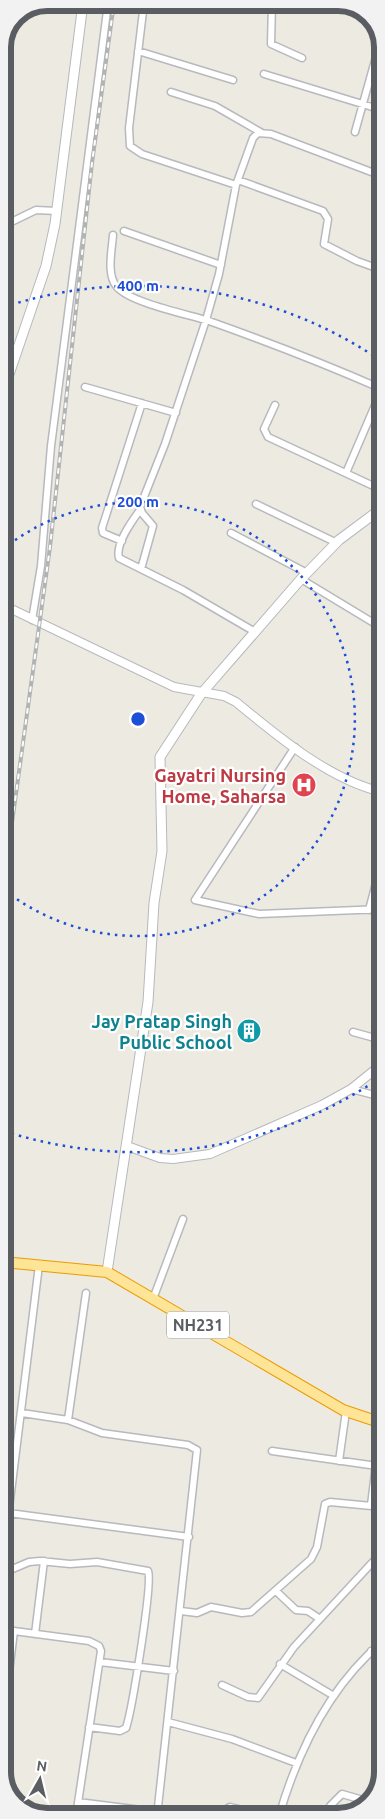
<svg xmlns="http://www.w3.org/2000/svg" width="385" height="1819" font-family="Ubuntu,sans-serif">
  <rect width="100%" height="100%" fill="#edeae1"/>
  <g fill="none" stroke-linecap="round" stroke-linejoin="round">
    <defs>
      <path id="minor" d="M 144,3 L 129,128 L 130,146 L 142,154 L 236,185
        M 272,3 L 271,44 L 302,58
        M 138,51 L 233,80
        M 264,74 L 382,110
        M 171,92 L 215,106 L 262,133
        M 355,132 L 381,39
        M 238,180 L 323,211 L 328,219 L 324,244 L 357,261 L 382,270
        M 3,226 L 36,210 L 57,211
        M 124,231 L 221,265
        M 113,235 C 112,250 106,275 117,287 C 131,303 187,314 209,321 C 268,342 325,364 382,389
        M 85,387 L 176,413
        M 275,405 L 264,429 L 268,437 L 382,490
        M 346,473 L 382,389
        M 256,504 L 337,543
        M 140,510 C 132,521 115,544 119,558 L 183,590 L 255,632
        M 231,533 L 307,573
        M 122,541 L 103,533 L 102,528 L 142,403
        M 141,569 L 153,526 L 142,513 L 140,507 L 165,444 L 206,320 L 219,274 L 236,185 L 253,138 L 258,133 L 271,134 L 382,176
        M 301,579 L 382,628
        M 32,620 L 41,566 L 51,446 L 108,3
        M 295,747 L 195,900 L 259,914 L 382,909
        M 369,910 L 382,860
        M 353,1032 L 382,1040
        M 351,1089 L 382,1097
        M 153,1299 L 183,1219
        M 22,1413 L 68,1420 L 102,1433 L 188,1445 L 197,1450 L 157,1816
        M 68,1420 L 86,1293
        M 272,1451 L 377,1466
        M 339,1461 L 346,1411
        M 371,1505 L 381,1423
        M 9,1513 L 189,1537
        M 3,1557 L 39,1265
        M 3,1573 L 29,1562 L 40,1561 L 70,1564 L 97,1562 L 148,1571 C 153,1582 132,1710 126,1728 L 120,1731 L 89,1727
        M 276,1591 L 296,1610 L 308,1611 L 320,1619
        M 181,1611 L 197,1613 L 211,1607 L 242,1613 L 251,1612 L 311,1559 L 317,1547 L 325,1504 L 330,1502 L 382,1507
        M 3,1627 L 14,1631 L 89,1641 L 99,1646 L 101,1651 L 76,1816
        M 35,1634 L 44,1561
        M 371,1651 L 382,1660
        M 100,1662 L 174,1671
        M 280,1664 L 334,1696
        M 222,1685 L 248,1697 L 258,1698 L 294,1647 L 382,1552
        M 3,1722 L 14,1631
        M 168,1722 L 232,1739 L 296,1763
        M 78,1802 L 157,1812
        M 220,1816 L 223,1811 L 230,1807 L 266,1816
        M 279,1816 C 298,1751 330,1686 382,1642
        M 326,1816 L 330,1806 L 342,1794 L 370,1802"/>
      <path id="tertiary" d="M 3,605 L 174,687 L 224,696 L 236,702 C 277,736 330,780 382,792
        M 127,1146 L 160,1158 L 173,1159 L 210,1154 L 322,1105 L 351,1089 L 382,1064"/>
      <path id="secondary" d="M 3,392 L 46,266 L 55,224 L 83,3
        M 107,1272 L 148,1002 L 154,903 L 162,851 L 160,757 L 201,694 L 301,579 L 339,540 L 382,508"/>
      <path id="trunk" d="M 3,1262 L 107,1272 L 343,1410 L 382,1423"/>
    </defs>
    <use href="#minor" stroke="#b7b9be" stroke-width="9"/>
    <use href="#tertiary" stroke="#b7b9be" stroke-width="10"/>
    <use href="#secondary" stroke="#b5b9be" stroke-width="11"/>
    <use href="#trunk" stroke="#ed9b00" stroke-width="12"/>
    <use href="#minor" stroke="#fff" stroke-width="6"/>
    <use href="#tertiary" stroke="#fff" stroke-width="8"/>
    <use href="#secondary" stroke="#fff" stroke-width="9"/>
    <use href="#trunk" stroke="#fee496" stroke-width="10"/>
    <defs>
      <path id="rail" d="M 3,888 L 50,547 L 92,163 L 114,3
        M 3,1207 L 3,1263"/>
    </defs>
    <use href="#rail" stroke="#b2b3b3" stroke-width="4"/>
    <use href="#rail" stroke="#fff" stroke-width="2" stroke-dasharray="5.5" stroke-linecap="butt"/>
  </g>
  <g fill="none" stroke="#1d4ed8" stroke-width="2.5" stroke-dasharray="2.5 5">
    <path d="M3 549A217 217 0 1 1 3 889"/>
    <path d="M380 1078A433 433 0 0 1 4 1131M4 307A433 433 0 0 1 380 360"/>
  </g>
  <defs>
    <symbol id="hospital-disc" viewBox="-11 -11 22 22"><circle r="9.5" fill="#e0444e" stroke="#fff"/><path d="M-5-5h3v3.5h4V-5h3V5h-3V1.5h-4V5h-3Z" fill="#fff"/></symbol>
    <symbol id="building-disc" viewBox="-11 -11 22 22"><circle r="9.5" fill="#0f9aa8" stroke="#fff"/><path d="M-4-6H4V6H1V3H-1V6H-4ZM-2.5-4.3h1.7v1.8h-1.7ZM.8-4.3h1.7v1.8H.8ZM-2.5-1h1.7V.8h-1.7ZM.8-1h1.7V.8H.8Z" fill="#fff"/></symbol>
  </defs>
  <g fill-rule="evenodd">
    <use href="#hospital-disc" x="290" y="771" width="28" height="28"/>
    <use href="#building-disc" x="235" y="1017" width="28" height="28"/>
  </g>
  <g text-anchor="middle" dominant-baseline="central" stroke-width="4.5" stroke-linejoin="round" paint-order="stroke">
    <rect fill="#fff" stroke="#8c8e91" stroke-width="1" x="167" y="1311.5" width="62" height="27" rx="4"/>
    <g font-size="16" font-weight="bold" fill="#5a5e62">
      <text x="198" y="1325">NH231</text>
    </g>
    <g font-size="18" font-weight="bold" fill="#be3a42" stroke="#fff" text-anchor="end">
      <text x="286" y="775">Gayatri Nursing<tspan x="286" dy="21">Home, Saharsa</tspan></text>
    </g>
    <g font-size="18" font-weight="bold" fill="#0d838f" stroke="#fff" text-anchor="end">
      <text x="232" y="1021">Jay Pratap Singh<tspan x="232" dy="21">Public School</tspan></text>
    </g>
  </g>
  <path d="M0 0H385V1819H0ZM47 11H338A36 36 0 0 1 374 47V1772A36 36 0 0 1 338 1808H47A36 36 0 0 1 11 1772V47A36 36 0 0 1 47 11Z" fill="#f2f2f2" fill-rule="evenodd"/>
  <path fill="none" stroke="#5a5e62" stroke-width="6" d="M47 11H338A36 36 0 0 1 374 47V1772A36 36 0 0 1 338 1808H47A36 36 0 0 1 11 1772V47A36 36 0 0 1 47 11Z"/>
  <circle cx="138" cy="719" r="8" fill="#1d4ed8" stroke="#fff" stroke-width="2.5"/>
  <g font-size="15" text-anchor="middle" font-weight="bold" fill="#1d4ed8" stroke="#fff" stroke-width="4.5" stroke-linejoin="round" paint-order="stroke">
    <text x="138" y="291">400 m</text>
    <text x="138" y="507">200 m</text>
  </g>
  <g transform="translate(40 1779) rotate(8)" stroke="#ffffff" stroke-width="4" paint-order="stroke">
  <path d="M0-4L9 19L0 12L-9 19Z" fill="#5a5e62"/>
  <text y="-8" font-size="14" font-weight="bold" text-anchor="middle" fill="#5a5e62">N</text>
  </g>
</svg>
